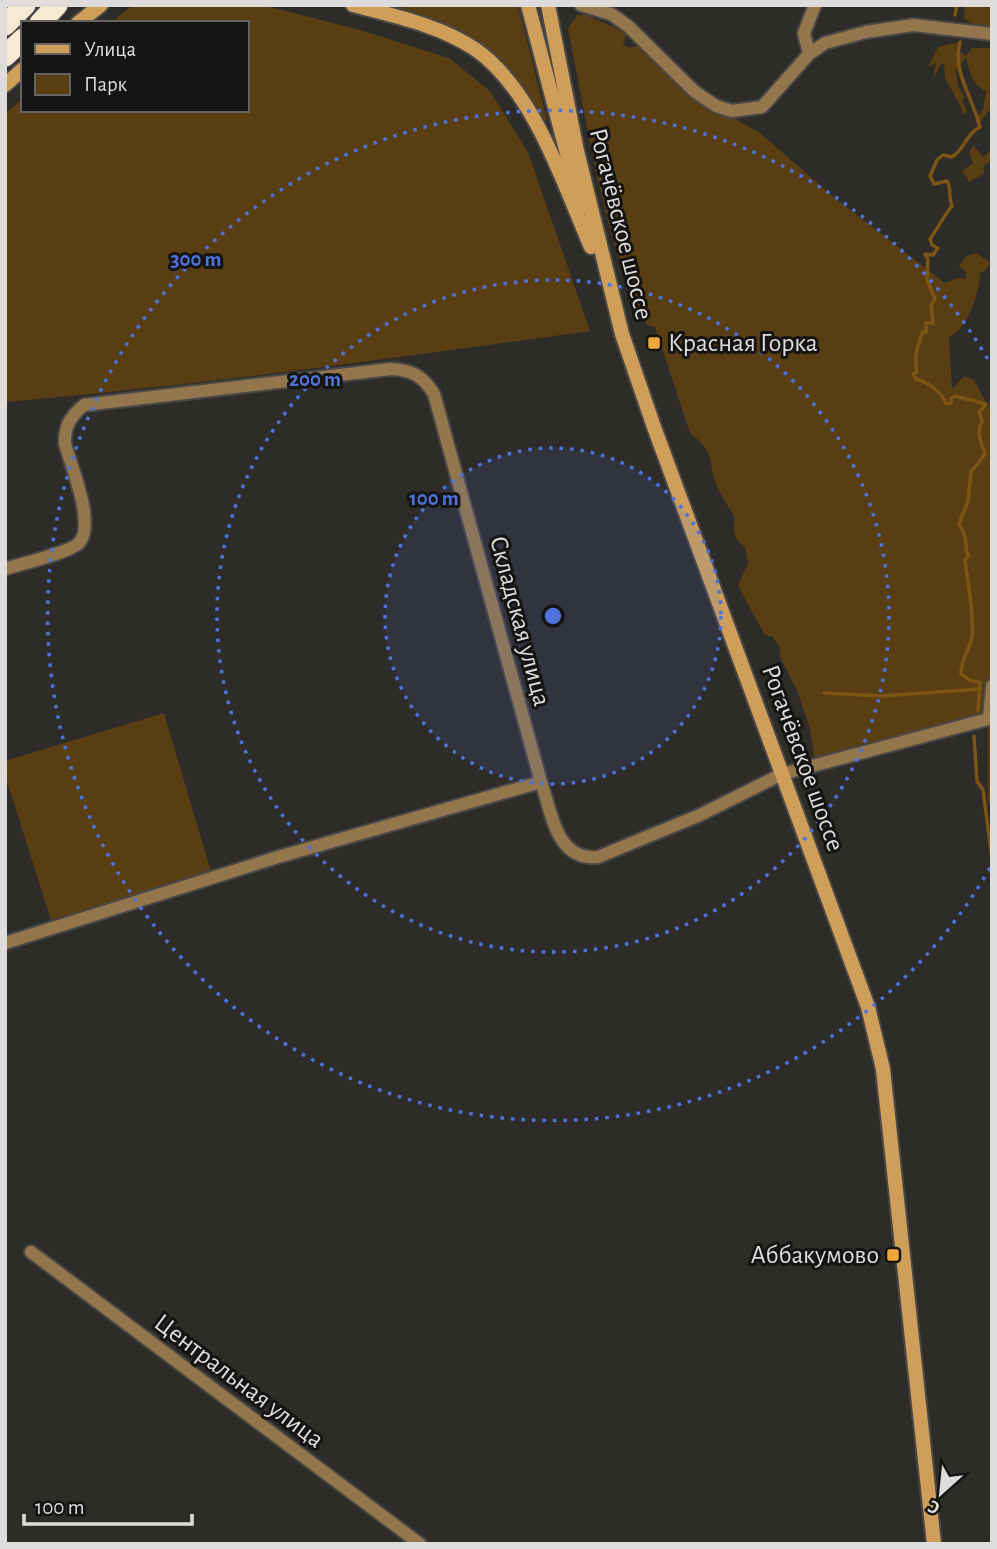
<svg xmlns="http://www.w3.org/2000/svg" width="997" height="1549" font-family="'Alegreya Sans',sans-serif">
  <rect width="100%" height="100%" fill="#2e2c29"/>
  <path fill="#593e13" d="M 142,5 L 262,5 L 360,30 L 449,58 L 490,91 L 528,152 L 590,331 C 395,358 201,385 5,402 L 5,114 L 23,98 L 23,110 L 247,110 L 247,23 L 111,23 L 129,8 Z
    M 401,5 L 518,5 L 547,120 L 542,120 C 509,58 466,32 401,9 Z
    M 965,5 L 992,5 L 992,30 L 976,26 L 964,18 Z
    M 577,15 L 586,15 L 623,31 L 626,35 L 623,45 L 630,48 L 639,45 L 686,92 L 760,133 L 836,199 L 945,283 L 958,278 L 966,279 L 966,272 L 959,266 L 965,257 L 976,253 L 990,262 L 987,269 L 980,273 C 980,292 967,330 949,337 L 952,389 L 964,376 L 974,380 L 989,408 L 992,367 L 992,803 L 988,803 L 988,725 L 815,761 L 810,729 L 797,690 L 780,657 L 780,648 L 773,637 L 765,635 L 738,586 L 748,563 L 745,547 C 734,539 732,531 735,518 C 730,508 722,498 718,488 C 706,462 718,455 690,433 L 655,327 L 647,325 C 602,239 588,124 568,29 Z
    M 960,42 L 956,49 L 966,56 L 972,48 L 992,48 L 992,107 L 978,125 L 975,121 L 983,109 L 986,91 C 971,84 970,73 966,57 L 956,71 L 958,86 L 964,96 L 963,102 L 967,111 L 963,115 L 961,107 L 945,78 L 944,63 L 940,65 L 933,80 L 936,62 L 928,67 L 938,47 Z
    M 973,145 L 983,157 L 992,149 L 992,161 L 984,165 L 984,174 L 969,182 L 962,171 L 973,163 L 969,153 Z
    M 164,713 L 211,872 L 51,920 L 5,775 L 5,761 Z"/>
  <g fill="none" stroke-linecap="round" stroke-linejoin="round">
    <path stroke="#7c5515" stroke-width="3.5" d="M 955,15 L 957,5
      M 960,42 C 952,72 973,98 980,127 C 966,134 964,150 952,157 L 943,155 L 937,160 L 930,176 L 934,184 L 947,181 C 952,188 948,197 952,206 C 943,217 938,228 930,239 L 932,245 L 938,248 L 933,255 L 925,254 L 928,259 L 927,280 L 935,299 L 931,305 L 933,323 L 926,323 L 926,332 L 923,332 C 917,346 914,356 917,372 L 913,374 L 916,379 C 929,383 942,392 946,404 L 951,403 L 951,398 L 955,396 L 986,404 L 979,412 L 982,421 C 975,433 982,443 985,454 L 971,472 L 968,501 L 959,524 C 964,532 967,541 966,551 L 969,555 L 965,560 C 968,585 974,612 972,637 C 970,650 961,658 961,674 L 971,681 L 980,682 L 978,710
      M 824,693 L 882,696 L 980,689
      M 974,736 L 977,781 L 983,790 L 992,858"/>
    <defs>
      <path id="street" d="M 581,5 L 611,14 L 628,26 L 694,91 L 716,106 L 732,111 L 762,107 L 809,54 L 825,43 L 866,32 L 913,25 L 992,34
        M 809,54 L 804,33 L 815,5
        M 5,569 C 23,563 65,554 78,544 C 97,527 71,466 65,444 C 64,426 71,416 84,405 L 391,369 C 412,370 423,376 434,394 L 541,782
        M 989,718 L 992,686
        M 5,943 L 278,857 L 541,782 C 552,813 556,861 598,857 L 700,815 L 782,774 L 992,718
        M 31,1252 L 420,1544"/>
      <path id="secondary" d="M 353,5 C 395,16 439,25 475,49 C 534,90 563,183 591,247
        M 528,5 L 581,207
        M 548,5 L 577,151 L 622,334 L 654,427 L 868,1007 L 883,1069 L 934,1544
        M 78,23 L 101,5
        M 5,85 L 23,69"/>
      <path id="highway" d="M 40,23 L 57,5
        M 5,25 L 25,5
        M 5,56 L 23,39"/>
    </defs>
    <use href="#street" stroke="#4a4846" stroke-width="16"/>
    <use href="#secondary" stroke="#4a4846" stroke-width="18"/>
    <use href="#highway" stroke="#4a4846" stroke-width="24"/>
    <use href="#street" stroke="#94764c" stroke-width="12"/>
    <use href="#secondary" stroke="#cf9f5a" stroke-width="14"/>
    <use href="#highway" stroke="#f8e9d5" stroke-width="21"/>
  </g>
  <circle cx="553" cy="616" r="168" fill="#4e72d9" fill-opacity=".12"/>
  <g fill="none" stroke="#4e72d9" stroke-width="3.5" stroke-dasharray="3.5 7">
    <circle cx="553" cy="616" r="168"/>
    <circle cx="553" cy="616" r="336"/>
    <path d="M990 868A505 505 0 1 1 990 363"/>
  </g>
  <g fill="#eda83b" stroke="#151413" stroke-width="2.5">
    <rect x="647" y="336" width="14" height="14" rx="3.5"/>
    <rect x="886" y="1248" width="14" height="14" rx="3.5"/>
  </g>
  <g text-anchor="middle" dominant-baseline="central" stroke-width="6" stroke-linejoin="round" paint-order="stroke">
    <g font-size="26" fill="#dfdddc" stroke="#151413">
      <text transform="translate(621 224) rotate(76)">Рогачёвское шоссе</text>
      <text transform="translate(520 621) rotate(75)">Складская улица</text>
      <text transform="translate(803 758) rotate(70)">Рогачёвское шоссе</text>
      <text transform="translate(239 1381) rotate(37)">Центральная улица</text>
    </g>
    <g font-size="26" fill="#dfdddc" stroke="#151413" text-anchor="start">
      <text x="668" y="343">Красная Горка</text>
      <text x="879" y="1255" text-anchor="end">Аббакумово</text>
    </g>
  </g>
  <circle cx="553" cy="616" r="10" fill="#4e72d9" stroke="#151413" stroke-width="3.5"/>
  <g font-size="21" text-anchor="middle" font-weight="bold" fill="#4e72d9" stroke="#151413" stroke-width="6" stroke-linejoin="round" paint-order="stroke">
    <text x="196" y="266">300 m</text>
    <text x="315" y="386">200 m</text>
    <text x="434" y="505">100 m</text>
  </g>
  <rect width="997" height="1549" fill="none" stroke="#dfdddc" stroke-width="14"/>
  <rect x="21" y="21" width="228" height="91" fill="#151413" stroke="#666463" stroke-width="2"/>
  <rect x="35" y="44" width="35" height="10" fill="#cf9f5a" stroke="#666463" stroke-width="2"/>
  <text x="84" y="56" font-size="21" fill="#dfdddc">Улица</text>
  <rect x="35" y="74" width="35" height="21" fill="#593e13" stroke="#666463" stroke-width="2"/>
  <text x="84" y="91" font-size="21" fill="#dfdddc">Парк</text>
  <g transform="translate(941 1493) rotate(207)" stroke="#151413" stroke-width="5" paint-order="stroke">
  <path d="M0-5L12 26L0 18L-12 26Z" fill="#dfdddc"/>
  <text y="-10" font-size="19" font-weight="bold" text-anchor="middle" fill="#dfdddc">С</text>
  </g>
  <path d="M24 1514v10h168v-10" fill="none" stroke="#dfdddc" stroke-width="3.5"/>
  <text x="35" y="1514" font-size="21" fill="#dfdddc" stroke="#151413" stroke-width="5" paint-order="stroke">100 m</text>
</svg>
